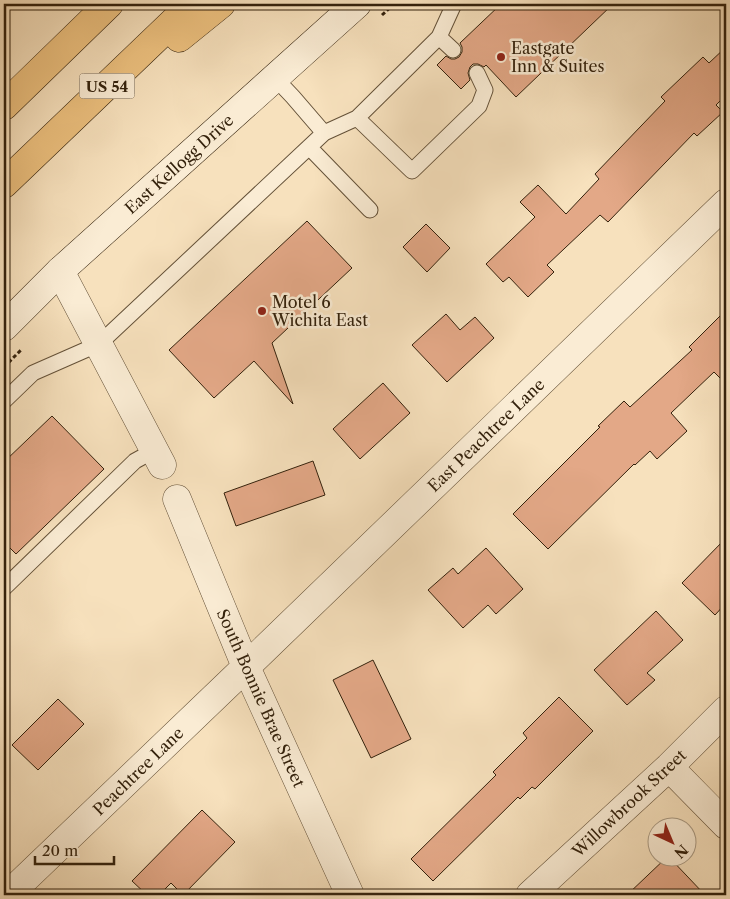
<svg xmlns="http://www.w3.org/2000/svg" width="730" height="899" font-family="'Libre Caslon Text',serif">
  <rect width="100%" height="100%" fill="#f7e1bd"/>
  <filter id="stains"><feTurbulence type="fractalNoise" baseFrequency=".004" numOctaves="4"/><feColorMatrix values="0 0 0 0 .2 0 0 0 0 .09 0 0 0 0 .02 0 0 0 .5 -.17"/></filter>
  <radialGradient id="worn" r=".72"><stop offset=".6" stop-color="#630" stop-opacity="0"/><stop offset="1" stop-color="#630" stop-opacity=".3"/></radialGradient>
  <path fill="#e3a887" stroke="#33210c" d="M 501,4 L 613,4 L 516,97 L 486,65 L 484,67 L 478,64 L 473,64 L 470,67 L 468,73 L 470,80 L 461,89 L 437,65 L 446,56 L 451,59 L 455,59 L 459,57 L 462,52 L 462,47 L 460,43 Z
    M 726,47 L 726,95 L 716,105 L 723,112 L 697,136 L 694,133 L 608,222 L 600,215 L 547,265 L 554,272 L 528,297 L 509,277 L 503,282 L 486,264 L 535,217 L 520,202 L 538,185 L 566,214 L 599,179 L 595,174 L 665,101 L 661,97 L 703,57 L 709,63 Z
    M 307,221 L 352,268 L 272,343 L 293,404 L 254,361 L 214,398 L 169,350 Z
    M 426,224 L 450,248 L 427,272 L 403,247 Z
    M 726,310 L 726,384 L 714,372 L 671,413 L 687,431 L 657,459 L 650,451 L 635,465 L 634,464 L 548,549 L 513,514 L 600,427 L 598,426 L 624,401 L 630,407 L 692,350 L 689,347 Z
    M 446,314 L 460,330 L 475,317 L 494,338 L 447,382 L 412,345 Z
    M 383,383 L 410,413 L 360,459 L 333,429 Z
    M 52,416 L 104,469 L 16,554 L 4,542 L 4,462 Z
    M 313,461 L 325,495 L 236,526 L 224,493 Z
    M 726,538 L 726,603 L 715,615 L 682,583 Z
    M 486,548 L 523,589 L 496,614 L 488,605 L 463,628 L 428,590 L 453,568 L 458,574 Z
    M 656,611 L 683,640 L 647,673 L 655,680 L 627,705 L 594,670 Z
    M 373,660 L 411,739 L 371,758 L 333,680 Z
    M 559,697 L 593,731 L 535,789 L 532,787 L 520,799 L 518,797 L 433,881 L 411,859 L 496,775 L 493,772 L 527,738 L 523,733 Z
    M 58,699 L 84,724 L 38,770 L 12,745 Z
    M 202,810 L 235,842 L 183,895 L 171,883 L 159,895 L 147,895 L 132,881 Z
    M 668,856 L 705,895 L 627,895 Z"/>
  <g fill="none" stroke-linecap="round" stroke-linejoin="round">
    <defs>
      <path id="service" d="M 453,50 L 439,37 L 454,4
        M 357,118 L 439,37
        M 324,133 L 357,118 L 412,171 L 479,106 L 485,90 L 477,73
        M 309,147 L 370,210
        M 4,401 L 33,373 L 99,344 L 324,133 L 293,97 L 275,78
        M 4,588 L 135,461 L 155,450"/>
      <path id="minor" d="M 60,271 L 162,465
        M 177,499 L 246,667 L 350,895
        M 669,767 L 726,825
        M 8,895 L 246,667 L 726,203
        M 530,895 L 669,767 L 726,710"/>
      <path id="secondary" d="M 4,327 L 60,271 L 357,4"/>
      <path id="motorway" d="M 179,38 L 221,4
        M 4,106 L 109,4
        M 4,184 L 192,4"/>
    </defs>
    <use href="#service" stroke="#645138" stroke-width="17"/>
    <use href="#minor" stroke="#645138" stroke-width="29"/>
    <use href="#secondary" stroke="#33210c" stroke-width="29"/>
    <use href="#motorway" stroke="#33210c" stroke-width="29"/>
    <path stroke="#33210c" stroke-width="3" stroke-dasharray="4 2.5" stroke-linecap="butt" d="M 382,15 L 394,4
      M 4,367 L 22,349"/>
    <use href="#service" stroke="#faecd4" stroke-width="15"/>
    <use href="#minor" stroke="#faecd4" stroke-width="28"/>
    <use href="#secondary" stroke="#faecd4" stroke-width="28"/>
    <use href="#motorway" stroke="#ecc07e" stroke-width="28"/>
  </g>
  <g fill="#8f2418" stroke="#faecd4" stroke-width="2">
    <circle cx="501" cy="57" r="5"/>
    <circle cx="262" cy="311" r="5"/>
  </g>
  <g text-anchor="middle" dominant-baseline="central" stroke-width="5" stroke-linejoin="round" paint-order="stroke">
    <rect fill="#faecd4" stroke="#6f5e48" stroke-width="1" x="79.5" y="73.5" width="55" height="25" rx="4"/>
    <g font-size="15" font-weight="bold" fill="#33210c">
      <text x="107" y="86">US 54</text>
    </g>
    <g font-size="16" fill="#33210c" stroke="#faecd4" text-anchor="start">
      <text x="511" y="48">Eastgate<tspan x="511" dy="18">Inn &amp; Suites</tspan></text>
      <text x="272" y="302">Motel 6<tspan x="272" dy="18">Wichita East</tspan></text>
    </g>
    <g font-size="16" fill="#33210c" stroke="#faecd4">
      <text transform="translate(179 164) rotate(-42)">East Kellogg Drive</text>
      <text transform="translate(486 435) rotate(-44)">East Peachtree Lane</text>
      <text transform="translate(261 698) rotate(66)">South Bonnie Brae Street</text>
      <text transform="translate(138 771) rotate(-44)">Peachtree Lane</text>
      <text transform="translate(629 803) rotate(-43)">Willowbrook Street</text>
    </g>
  </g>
  <rect width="730" height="899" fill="none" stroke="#f7e1bd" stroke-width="20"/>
  <rect x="5" y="5" width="720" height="889" fill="none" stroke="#33210c" stroke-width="2.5"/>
  <rect x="10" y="10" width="710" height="879" fill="none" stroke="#33210c"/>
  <g transform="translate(672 842) rotate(136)"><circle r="24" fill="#faecd4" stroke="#aa9b84"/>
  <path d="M0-4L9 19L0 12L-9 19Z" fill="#8f2418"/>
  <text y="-8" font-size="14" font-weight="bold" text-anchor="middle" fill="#33210c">N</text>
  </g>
  <path d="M35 856v8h79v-8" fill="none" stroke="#33210c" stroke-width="2.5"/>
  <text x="42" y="856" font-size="15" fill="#33210c" stroke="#faecd4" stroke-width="4" paint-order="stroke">20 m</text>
  <rect width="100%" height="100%" filter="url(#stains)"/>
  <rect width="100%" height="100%" fill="url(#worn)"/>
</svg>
